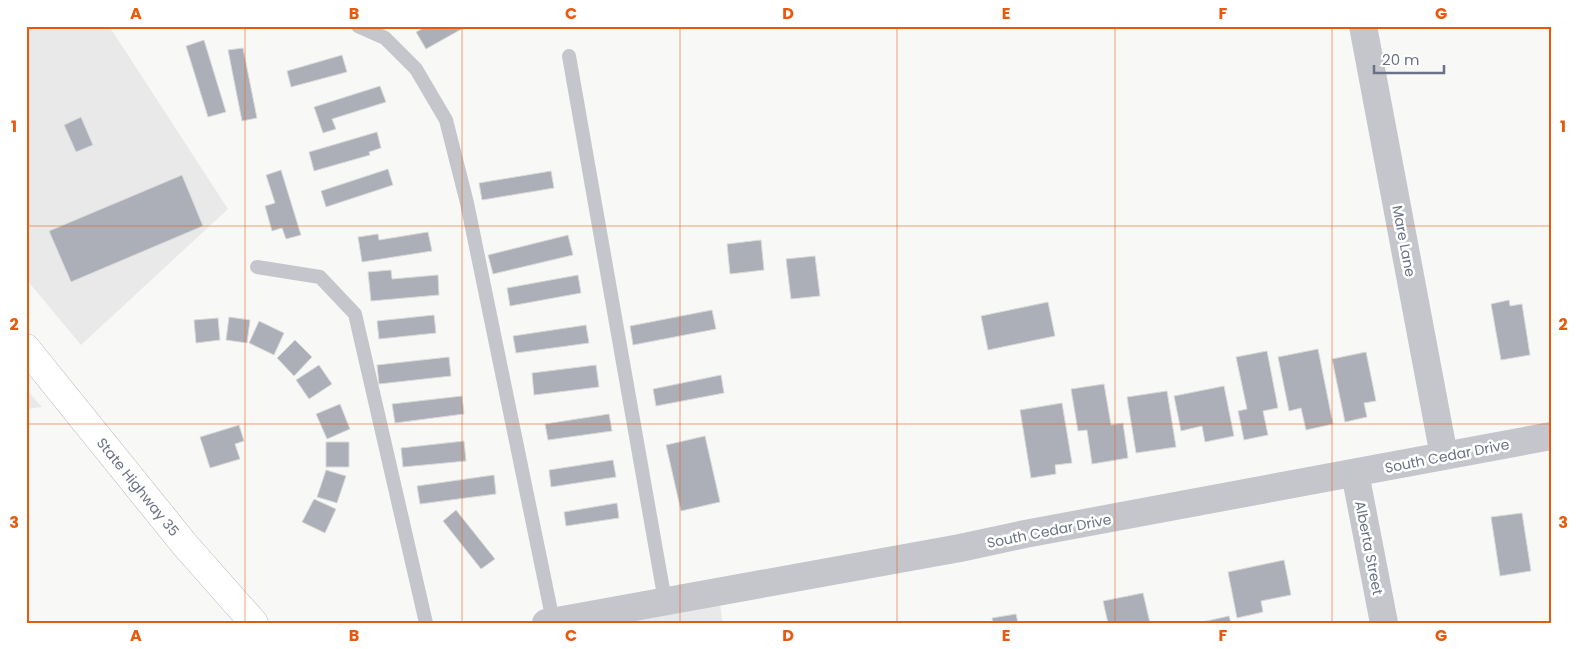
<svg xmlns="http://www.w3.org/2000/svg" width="1577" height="649" font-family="Poppins,sans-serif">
  <rect width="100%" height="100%" fill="#f8f8f6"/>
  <path fill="#e9e9e9" d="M 26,26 L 109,26 L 228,209 L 81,345 L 26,279 Z
    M 26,389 L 42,407 L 26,409 Z
    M 720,605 L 723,623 L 621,623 Z"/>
  <path fill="#acafb8" stroke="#dadad8" d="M 427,26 L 467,26 L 426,49 L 416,32 Z
    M 204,40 L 226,112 L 208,117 L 186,46 Z
    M 243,48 L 257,118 L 242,121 L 228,50 Z
    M 342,55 L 347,72 L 291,87 L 287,71 Z
    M 380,86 L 386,102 L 332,119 L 336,129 L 323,133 L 314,107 Z
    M 81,117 L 93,145 L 76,152 L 64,125 Z
    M 377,132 L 381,148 L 369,152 L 370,155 L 314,171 L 309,152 Z
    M 388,169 L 393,185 L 326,207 L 321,191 Z
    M 281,170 L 301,235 L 286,239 L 282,228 L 272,231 L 265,206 L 275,203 L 266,175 Z
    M 551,171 L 554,188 L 482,200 L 479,183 Z
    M 182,175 L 203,226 L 71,282 L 49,231 Z
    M 428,232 L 432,251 L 362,262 L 358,237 L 378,234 L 379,240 Z
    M 568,235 L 573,255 L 493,274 L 488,255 Z
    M 761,240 L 764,270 L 730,274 L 727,244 Z
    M 815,256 L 820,296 L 791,299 L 786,259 Z
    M 391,270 L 392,279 L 438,275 L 439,295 L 371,301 L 368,272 Z
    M 578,275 L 581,293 L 510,306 L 507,288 Z
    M 1509,300 L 1510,306 L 1522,304 L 1530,355 L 1501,360 L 1491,304 Z
    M 1048,302 L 1055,336 L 988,350 L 981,316 Z
    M 712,310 L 716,329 L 633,345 L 630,326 Z
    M 434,315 L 436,333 L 379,339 L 377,321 Z
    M 229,317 L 250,320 L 247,343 L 226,340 Z
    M 218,318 L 220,340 L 196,343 L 194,320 Z
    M 259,321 L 284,333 L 274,355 L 249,343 Z
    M 586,325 L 589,343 L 516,353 L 513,336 Z
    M 295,340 L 312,357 L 294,376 L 277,358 Z
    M 1318,349 L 1333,424 L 1306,430 L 1301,408 L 1289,411 L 1278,357 Z
    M 1267,351 L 1278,408 L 1263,411 L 1268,435 L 1244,440 L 1238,411 L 1247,409 L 1236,357 Z
    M 1366,352 L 1376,401 L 1364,403 L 1367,417 L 1345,422 L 1332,359 Z
    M 449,357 L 451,376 L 379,384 L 377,365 Z
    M 319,365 L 332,384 L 309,399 L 296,380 Z
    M 596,365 L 599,387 L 534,395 L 532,373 Z
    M 721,375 L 724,393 L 656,406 L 653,389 Z
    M 1104,384 L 1111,425 L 1123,423 L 1128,458 L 1092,464 L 1087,430 L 1078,431 L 1071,389 Z
    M 1224,386 L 1234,436 L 1205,442 L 1202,426 L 1181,431 L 1174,396 Z
    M 1167,391 L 1176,447 L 1136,453 L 1127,397 Z
    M 462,396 L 464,414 L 395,423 L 392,404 Z
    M 1062,403 L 1072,463 L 1055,465 L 1056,474 L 1031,478 L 1020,410 Z
    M 340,404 L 350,429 L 327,439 L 316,414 Z
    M 609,414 L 612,431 L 548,440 L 545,424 Z
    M 239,425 L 244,441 L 235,444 L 240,459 L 210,468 L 200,437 Z
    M 705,436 L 720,502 L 681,511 L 666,445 Z
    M 464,441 L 466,461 L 403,467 L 401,448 Z
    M 326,442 L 349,442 L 349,467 L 326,467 Z
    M 613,460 L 616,477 L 551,487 L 549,470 Z
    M 326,470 L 346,476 L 337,503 L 317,497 Z
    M 494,475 L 496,494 L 420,504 L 417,486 Z
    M 314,499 L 336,509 L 325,533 L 302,522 Z
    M 617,503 L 619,518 L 566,526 L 564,512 Z
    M 456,510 L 495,559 L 481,569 L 443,521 Z
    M 1522,513 L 1531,571 L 1500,576 L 1491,517 Z
    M 1284,560 L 1291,595 L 1261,601 L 1263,612 L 1237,618 L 1228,572 Z
    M 1143,593 L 1150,623 L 1108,623 L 1103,601 Z
    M 1016,614 L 1018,623 L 993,623 L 992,618 Z
    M 1229,616 L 1231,623 L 1202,623 L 1202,622 Z"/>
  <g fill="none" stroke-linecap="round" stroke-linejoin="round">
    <defs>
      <path id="primary" d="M 26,348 L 185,545 L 254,623"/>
    </defs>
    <use href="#primary" stroke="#b6b8bd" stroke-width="29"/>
    <path stroke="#c4c6cb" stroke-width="14" d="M 358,26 L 385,38 L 416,69 L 446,120 L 467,203 L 553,621
      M 569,56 L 665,601
      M 257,267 L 320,277 L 355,314 L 426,623"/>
    <path stroke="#c4c6cb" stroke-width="28" d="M 1363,26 L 1444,456
      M 1355,473 L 1384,623
      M 546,623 L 960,548 L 1025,534 L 1551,436"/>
    <use href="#primary" stroke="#fff" stroke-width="28"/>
  </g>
  <path fill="none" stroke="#e8590c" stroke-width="1" stroke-opacity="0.55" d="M 245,26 L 245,623M 462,26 L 462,623M 680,26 L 680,623M 897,26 L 897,623M 1115,26 L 1115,623M 1332,26 L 1332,623M 26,226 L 1551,226M 26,424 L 1551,424"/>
  <g text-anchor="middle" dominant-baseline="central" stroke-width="5" stroke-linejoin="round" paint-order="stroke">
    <g font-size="14" fill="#6a7285" stroke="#fff">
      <text transform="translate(1404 241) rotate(79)">Mare Lane</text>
      <text transform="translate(1447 456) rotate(-11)">South Cedar Drive</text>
      <text transform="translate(138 487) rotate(51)">State Highway 35</text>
      <text transform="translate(1049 531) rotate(-11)">South Cedar Drive</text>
      <text transform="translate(1369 548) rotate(79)">Alberta Street</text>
    </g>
  </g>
  <rect width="1577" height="649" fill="none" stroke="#ffffff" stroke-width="55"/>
  <path d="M1374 65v8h70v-8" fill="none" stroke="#6a7285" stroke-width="2.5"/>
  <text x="1382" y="65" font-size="15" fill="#6a7285" stroke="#ffffff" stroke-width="4" paint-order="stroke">20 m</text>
  <rect x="28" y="28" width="1522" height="594" fill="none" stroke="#e8590c" stroke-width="2"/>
  <g font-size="16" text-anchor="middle" font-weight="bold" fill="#e8590c">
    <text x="136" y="19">A</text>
    <text x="354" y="19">B</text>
    <text x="571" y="19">C</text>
    <text x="788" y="19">D</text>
    <text x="1006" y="19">E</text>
    <text x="1223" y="19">F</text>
    <text x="1441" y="19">G</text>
    <text x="14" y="132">1</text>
    <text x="1563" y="132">1</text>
    <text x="14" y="330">2</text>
    <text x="1563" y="330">2</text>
    <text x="14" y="528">3</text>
    <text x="1563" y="528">3</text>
    <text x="136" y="641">A</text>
    <text x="354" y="641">B</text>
    <text x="571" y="641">C</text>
    <text x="788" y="641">D</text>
    <text x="1006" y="641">E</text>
    <text x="1223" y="641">F</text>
    <text x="1441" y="641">G</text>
  </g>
</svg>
